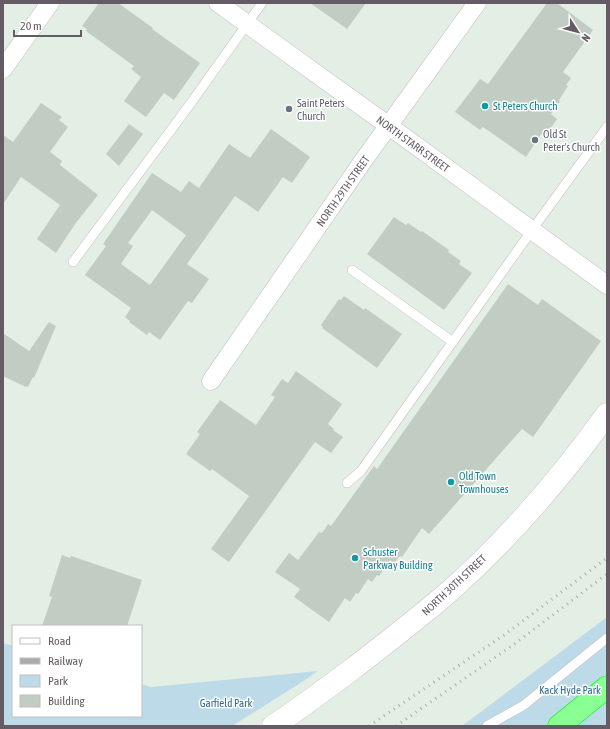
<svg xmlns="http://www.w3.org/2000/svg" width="610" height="729" font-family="'Asap Condensed',sans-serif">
  <rect width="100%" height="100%" fill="#e3efe4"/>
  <path fill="#bddae9" d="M 607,617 L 607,726 L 462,726 Z
    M 3,643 L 13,646 L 13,716 L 141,716 L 141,684 L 151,687 L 318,671 L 299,684 L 232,726 L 3,726 Z"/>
  <path fill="#c1cdc2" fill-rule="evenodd" d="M 99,3 L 118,3 L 153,28 L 152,29 L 200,63 L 174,100 L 164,93 L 146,117 L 124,101 L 141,77 L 131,69 L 134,66 L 86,31 L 87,29 L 82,26 Z
    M 310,3 L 366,3 L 347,29 Z
    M 547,3 L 557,3 L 593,30 L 563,72 L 571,78 L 566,85 L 568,86 L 559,100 L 560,101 L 551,114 L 557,119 L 545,137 L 541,134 L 526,157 L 483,127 L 480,130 L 455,112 L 480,79 L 488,84 Z
    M 41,103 L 62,117 L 59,120 L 68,127 L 50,152 L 62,161 L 60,165 L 98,195 L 75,224 L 56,253 L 37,239 L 60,205 L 21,177 L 3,204 L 3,135 L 13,142 Z
    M 129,124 L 143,134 L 119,166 L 106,154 Z
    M 271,129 L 310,157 L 292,183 L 283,177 L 258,212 L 235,196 L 187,264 L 209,279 L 192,303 L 188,301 L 160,340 L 149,332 L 147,335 L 129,322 L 130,321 L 125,317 L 131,308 L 85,275 L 106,246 L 103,244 L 152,173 L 181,192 L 189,181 L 199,188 L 229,144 L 250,158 ZM 152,210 L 186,235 L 150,285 L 121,264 L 133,246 L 128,243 Z
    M 394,217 L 406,225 L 408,223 L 421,232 L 422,231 L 449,250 L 448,252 L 461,261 L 459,264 L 472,273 L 444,310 L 367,254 Z
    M 508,284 L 538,305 L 542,299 L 601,341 L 533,437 L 522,429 L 429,534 L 422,528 L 402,557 L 400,556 L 394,563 L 390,560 L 379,576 L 377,575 L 372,582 L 368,579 L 358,594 L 356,593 L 350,602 L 345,598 L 329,622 L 294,597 L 300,589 L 275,572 L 289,553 L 298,560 L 319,532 L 322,533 L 328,524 L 331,526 L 374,466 L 377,469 Z
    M 344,296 L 364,310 L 365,308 L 402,334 L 377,368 L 322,328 L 323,327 L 321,325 L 339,299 L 341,300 Z
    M 49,322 L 56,326 L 34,378 L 33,377 L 28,387 L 26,386 L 26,387 L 3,376 L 3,333 L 29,351 Z
    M 296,371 L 342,404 L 328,424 L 334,429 L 333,430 L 343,437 L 331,453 L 315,442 L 229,562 L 211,549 L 249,496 L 212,469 L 210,471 L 186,454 L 200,434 L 197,432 L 220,400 L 256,425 L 275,397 L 271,395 L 282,379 L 288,383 Z
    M 62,555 L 70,558 L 71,556 L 142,580 L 127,626 L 42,626 L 52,597 L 49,596 Z"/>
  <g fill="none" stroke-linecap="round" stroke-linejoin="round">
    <defs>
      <path id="lane" d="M 73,262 L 191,103 L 262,3
        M 352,270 L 453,342
        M 347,483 L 361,471 L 532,230 L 607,127
        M 487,726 L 524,705 L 607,638"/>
      <path id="street" d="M 218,3 L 389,126 L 607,285
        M 3,69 L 50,3
        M 211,381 L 363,161 L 477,3"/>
      <path id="secondary" d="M 273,726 C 302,707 331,685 359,664 C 390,640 421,616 451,590 C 509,538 561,478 607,414"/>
      <path id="highway" d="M 559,726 L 607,687"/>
    </defs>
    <use href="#lane" stroke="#c5bdc5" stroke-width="10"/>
    <use href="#street" stroke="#c5bdc5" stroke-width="19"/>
    <use href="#secondary" stroke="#ccc2cc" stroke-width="23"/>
    <use href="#highway" stroke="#00f107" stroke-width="23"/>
    <use href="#lane" stroke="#fff" stroke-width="9"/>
    <use href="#street" stroke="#fff" stroke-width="18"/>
    <use href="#secondary" stroke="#fff" stroke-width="22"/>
    <use href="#highway" stroke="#89ff94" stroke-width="22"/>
    <path stroke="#aca9ac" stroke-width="3" stroke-dasharray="1 5" stroke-linecap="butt" d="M 369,726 L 504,635 L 607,558
      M 396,726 L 513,645 L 607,574"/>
  </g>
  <g fill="#0f9aa8" stroke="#fff" stroke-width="1.5">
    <circle cx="485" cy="106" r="4"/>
    <circle cx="451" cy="482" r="4"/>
    <circle cx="355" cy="558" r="4"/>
  </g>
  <g fill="#6b7280" stroke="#fff" stroke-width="1.5">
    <circle cx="289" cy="109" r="4"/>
    <circle cx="535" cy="140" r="4"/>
  </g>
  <g text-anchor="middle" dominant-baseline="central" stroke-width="3" stroke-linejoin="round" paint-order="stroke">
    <g font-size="11" fill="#5b616d" stroke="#fff" text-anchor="start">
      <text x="297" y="103">Saint Peters<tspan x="297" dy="13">Church</tspan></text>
      <text x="543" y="134">Old St<tspan x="543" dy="13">Peter's Church</tspan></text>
    </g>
    <g font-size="11" fill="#0d838f" stroke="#fff" text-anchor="start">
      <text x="493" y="106">St Peters Church</text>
      <text x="459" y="476">Old Town<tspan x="459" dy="13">Townhouses</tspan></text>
      <text x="363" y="552">Schuster<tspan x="363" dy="13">Parkway Building</tspan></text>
    </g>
    <g font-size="11" fill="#645b65" stroke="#fff">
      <text transform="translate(413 144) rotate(36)">NORTH STARR STREET</text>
      <text transform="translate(343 191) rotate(-55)">NORTH 29TH STREET</text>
      <text transform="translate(454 585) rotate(-43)">NORTH 30TH STREET</text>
    </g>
    <g font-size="11" fill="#306a8f" stroke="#fff">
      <text x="570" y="690">Kack Hyde Park</text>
      <text x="226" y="703">Garfield Park</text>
    </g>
  </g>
  <rect width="610" height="729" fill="none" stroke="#645b65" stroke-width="8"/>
  <rect x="12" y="625" width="130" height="92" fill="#ffffff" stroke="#c1bdc1"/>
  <rect x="20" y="638" width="20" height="6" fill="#ffffff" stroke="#c1bdc1"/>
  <text x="48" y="645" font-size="12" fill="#645b65">Road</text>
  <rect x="20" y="658" width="20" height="6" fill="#aca9ac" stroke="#c1bdc1"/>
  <text x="48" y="665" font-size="12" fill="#645b65">Railway</text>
  <rect x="20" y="675" width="20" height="12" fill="#bddae9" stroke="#c1bdc1"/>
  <text x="48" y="685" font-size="12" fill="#645b65">Park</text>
  <rect x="20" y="695" width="20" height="12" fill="#c1cdc2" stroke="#c1bdc1"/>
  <text x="48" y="705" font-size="12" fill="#645b65">Building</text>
  <g transform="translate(578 32) rotate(126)" stroke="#ffffff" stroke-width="3" paint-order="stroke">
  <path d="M0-3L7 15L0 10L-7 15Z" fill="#645b65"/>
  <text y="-6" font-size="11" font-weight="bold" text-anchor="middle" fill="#645b65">N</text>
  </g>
  <path d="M14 30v6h67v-6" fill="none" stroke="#645b65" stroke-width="2"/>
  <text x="20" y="30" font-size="12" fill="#645b65" stroke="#ffffff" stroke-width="3" paint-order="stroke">20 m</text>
</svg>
